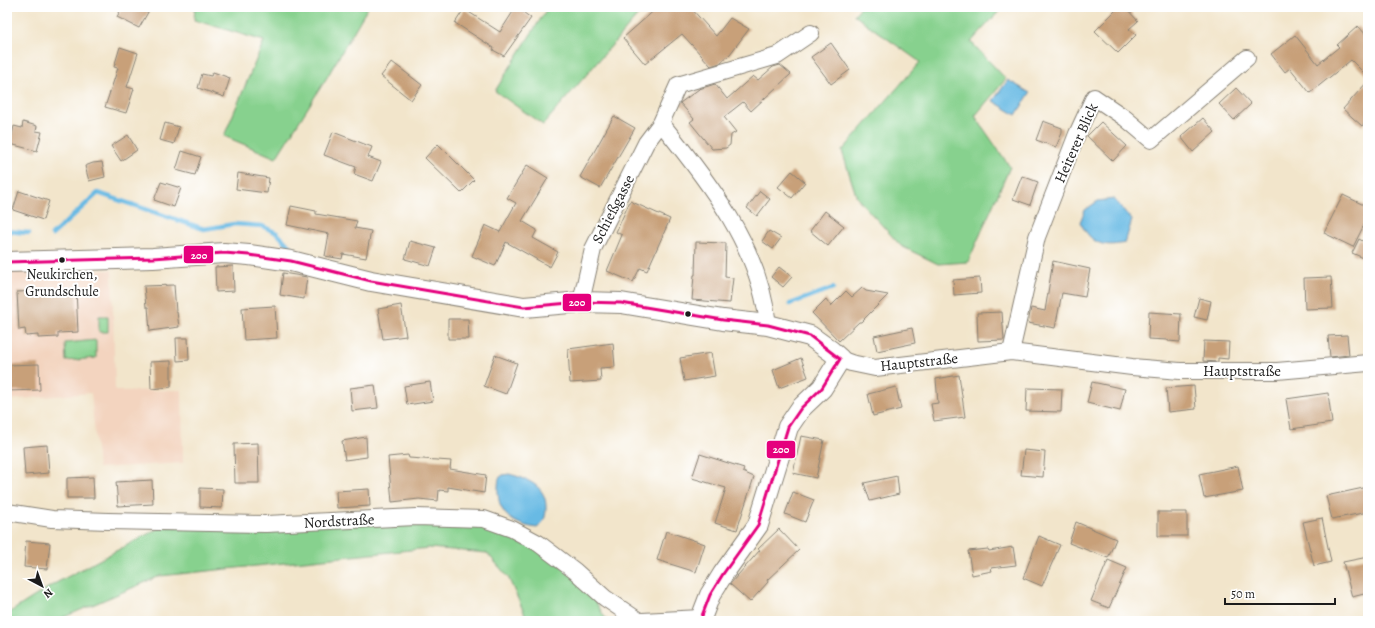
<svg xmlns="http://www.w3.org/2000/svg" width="1375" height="628" font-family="Alegreya,serif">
  <rect width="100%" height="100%" fill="#fff"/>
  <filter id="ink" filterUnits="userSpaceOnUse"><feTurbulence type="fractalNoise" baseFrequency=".025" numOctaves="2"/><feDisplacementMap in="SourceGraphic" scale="8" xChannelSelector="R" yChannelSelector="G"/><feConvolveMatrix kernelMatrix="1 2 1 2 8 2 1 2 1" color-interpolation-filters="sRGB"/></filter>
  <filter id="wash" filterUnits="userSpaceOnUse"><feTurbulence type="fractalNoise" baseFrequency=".012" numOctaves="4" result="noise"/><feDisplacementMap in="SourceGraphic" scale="16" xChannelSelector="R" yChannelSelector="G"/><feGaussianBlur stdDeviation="0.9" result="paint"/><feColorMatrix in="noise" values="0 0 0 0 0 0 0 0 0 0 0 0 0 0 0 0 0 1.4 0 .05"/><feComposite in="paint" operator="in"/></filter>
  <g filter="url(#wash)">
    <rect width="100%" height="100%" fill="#f2e5cb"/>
    <path fill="#f3d4bf" d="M 112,270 L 115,391 L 182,390 L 183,463 L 98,468 L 91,393 L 7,400 L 7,272 Z"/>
    <path fill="#87d18e" stroke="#527655" d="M 195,7 L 368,7 L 326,79 L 276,158 L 224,136 L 264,41 L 194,20 Z
      M 548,7 L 645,7 L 543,125 L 495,91 Z
      M 861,7 L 1003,7 L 971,42 L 1006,79 L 975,116 L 1010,167 L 968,262 L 938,264 L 901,246 L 857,198 L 842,151 L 920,62 L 854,15 Z
      M 99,316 L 108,316 L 108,332 L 99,332 Z
      M 96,340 L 96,358 L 66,361 L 65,343 Z
      M 415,520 L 483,525 L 535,545 L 587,587 L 607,621 L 528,621 L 508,577 L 487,553 L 429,548 L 160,576 L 55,621 L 7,621 L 7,614 L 54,584 L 161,527 Z"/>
    <path fill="#68bae4" stroke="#426b80" d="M 1008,80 L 1030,93 L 1016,115 L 993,101 Z
      M 1114,199 L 1132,220 L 1125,243 C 1101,248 1091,243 1080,222 L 1085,210 L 1098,201 Z
      M 509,474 C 528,479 547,486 546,509 C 546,517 543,524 537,528 C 507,524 494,509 499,478 L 503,475 Z"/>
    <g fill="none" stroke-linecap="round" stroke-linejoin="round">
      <path stroke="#68bae4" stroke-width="4.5" d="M 7,231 L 29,233
        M 52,235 L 98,193 L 204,229 L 234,224 L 262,226 L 277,233 L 293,250
        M 790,304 L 833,288"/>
    </g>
    <g id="blocks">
      <path fill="#c8a079" d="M 122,7 L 151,7 L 139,28 L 117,17 Z
        M 516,7 L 531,18 L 504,56 L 493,50 L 494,48 L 455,23 L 464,9 L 500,32 Z
        M 658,7 L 690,7 L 716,36 L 730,18 L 749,29 L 730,54 L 720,63 L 711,66 L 682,34 L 645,64 L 623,38 Z
        M 1119,7 L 1125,7 L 1138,21 L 1129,29 L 1136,35 L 1118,53 L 1095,31 Z
        M 1358,26 L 1368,37 L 1368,77 L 1351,60 L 1310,93 L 1290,68 L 1285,72 L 1271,54 L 1295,35 L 1318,64 L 1339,47 L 1337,45 Z
        M 831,43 L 850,70 L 831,84 L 811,57 Z
        M 120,47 L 138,53 L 127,87 L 134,89 L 126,113 L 105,107 L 118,68 L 114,67 Z
        M 392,62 L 422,85 L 411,100 L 381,76 Z
        M 780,65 L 791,74 L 751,111 L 743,102 L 724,117 L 736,132 L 731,135 L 730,145 L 726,148 L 712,149 L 690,122 L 694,119 L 680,103 L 699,89 L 715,84 L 727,99 L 753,76 L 758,80 L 773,67 Z
        M 213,72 L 230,78 L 224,97 L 198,88 L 202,74 L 211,76 Z
        M 1368,81 L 1368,119 L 1362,126 L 1343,109 Z
        M 1236,88 L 1251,104 L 1234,120 L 1219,104 Z
        M 614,116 L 635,128 L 600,188 L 580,177 Z
        M 1203,118 L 1215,132 L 1193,152 L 1181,137 Z
        M 1043,121 L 1062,128 L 1062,133 L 1056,147 L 1036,140 Z
        M 23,122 L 37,126 L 36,131 L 42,132 L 37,151 L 10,144 L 14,126 L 22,128 Z
        M 1101,122 L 1127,146 L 1113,161 L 1087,136 Z
        M 165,123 L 179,127 L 174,144 L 160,140 Z
        M 333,132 L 372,147 L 368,157 L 381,162 L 373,181 L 354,174 L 356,167 L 324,155 Z
        M 128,135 L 137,150 L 121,161 L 111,146 Z
        M 438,144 L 474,180 L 461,193 L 425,158 Z
        M 182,151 L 201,157 L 195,175 L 176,170 Z
        M 102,162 L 105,177 L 89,181 L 85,166 L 93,163 Z
        M 527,165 L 548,178 L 522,221 L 537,230 L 533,238 L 558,252 L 550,267 L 506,242 L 495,266 L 472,256 L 485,225 L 500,232 L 516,203 L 507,198 Z
        M 792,171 L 805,182 L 792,198 L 778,187 Z
        M 238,173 L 269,178 L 267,193 L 236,189 Z
        M 1022,176 L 1038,182 L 1030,205 L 1013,199 Z
        M 161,182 L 181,188 L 174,207 L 154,200 Z
        M 19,191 L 49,201 L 43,220 L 13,210 Z
        M 760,191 L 770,199 L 757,216 L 747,208 Z
        M 1343,195 L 1368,207 L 1368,217 L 1353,247 L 1324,233 Z
        M 630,201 L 670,219 L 647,271 L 640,268 L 633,282 L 607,271 L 622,235 L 616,232 Z
        M 291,206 L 316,211 L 316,214 L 357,221 L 355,228 L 371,231 L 366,258 L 343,254 L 342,259 L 325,256 L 329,234 L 287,225 Z
        M 825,211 L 844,226 L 828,246 L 810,231 Z
        M 769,231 L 781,238 L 773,249 L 762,241 Z
        M 1359,239 L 1368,244 L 1368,260 L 1352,253 Z
        M 410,241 L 436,248 L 430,266 L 405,259 Z
        M 696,242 L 726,243 L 725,277 L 733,278 L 730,303 L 692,300 L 694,275 L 695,275 Z
        M 1053,261 L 1090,269 L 1085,297 L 1062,293 L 1055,328 L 1028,323 L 1031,308 L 1045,311 Z
        M 233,266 L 234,291 L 216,292 L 215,267 Z
        M 779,267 L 792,277 L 783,287 L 771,277 Z
        M 283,273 L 307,277 L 304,299 L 280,295 Z
        M 1331,277 L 1333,308 L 1305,309 L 1304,278 Z
        M 980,278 L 981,293 L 954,295 L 953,280 Z
        M 174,285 L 176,312 L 177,312 L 179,327 L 150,331 L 148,307 L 146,307 L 144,286 Z
        M 862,288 L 866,291 L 888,295 L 861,322 L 859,322 L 839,341 L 812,313 L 826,299 L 831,306 L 846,291 L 852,297 Z
        M 76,289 L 78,332 L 58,333 L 58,337 L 38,338 L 38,335 L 26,336 L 25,329 L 19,330 L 17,292 Z
        M 1199,298 L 1211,301 L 1207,320 L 1194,317 Z
        M 401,305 L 406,336 L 383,339 L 378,309 Z
        M 275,306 L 277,338 L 244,340 L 242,308 Z
        M 1002,312 L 1004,340 L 978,341 L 977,313 Z
        M 1149,312 L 1181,314 L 1180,342 L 1168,341 L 1168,340 L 1148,339 Z
        M 448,319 L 468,319 L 469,339 L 448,339 Z
        M 912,328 L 915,343 L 877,351 L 874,336 Z
        M 1347,335 L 1349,355 L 1330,357 L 1328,336 Z
        M 176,338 L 188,338 L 189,360 L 177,361 Z
        M 1204,341 L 1229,342 L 1228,359 L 1218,358 L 1218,362 L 1203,361 Z
        M 613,343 L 615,367 L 600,368 L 601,381 L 570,383 L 568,349 Z
        M 711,353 L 715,376 L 684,381 L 680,358 Z
        M 495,355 L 517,363 L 506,394 L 484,386 Z
        M 801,358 L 808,377 L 779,388 L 773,370 Z
        M 171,361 L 171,387 L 151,389 L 150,362 Z
        M 39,364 L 40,390 L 7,391 L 7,365 Z
        M 959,375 L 965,417 L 934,421 L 931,404 L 938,403 L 936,379 Z
        M 430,382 L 433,401 L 407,405 L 404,386 Z
        M 1092,382 L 1125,389 L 1120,411 L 1087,403 Z
        M 375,385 L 378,408 L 352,411 L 350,388 Z
        M 1194,386 L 1196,409 L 1168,412 L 1166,388 Z
        M 896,387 L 901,409 L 873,416 L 868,394 Z
        M 1027,388 L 1062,389 L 1061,412 L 1026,411 Z
        M 1328,393 L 1332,423 L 1291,429 L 1286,399 Z
        M 801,436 L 824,440 L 816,478 L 793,473 Z
        M 366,437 L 367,457 L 345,460 L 342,441 Z
        M 258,443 L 259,483 L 235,483 L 234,444 Z
        M 47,445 L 49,473 L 25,475 L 23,447 Z
        M 1024,450 L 1045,452 L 1043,477 L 1021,475 Z
        M 700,454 L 744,468 L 743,472 L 754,477 L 737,530 L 715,523 L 726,488 L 692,478 Z
        M 408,455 L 409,458 L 451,461 L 450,469 L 486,475 L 484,493 L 448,487 L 448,491 L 439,490 L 438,501 L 419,499 L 392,502 L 388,457 Z
        M 1238,466 L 1243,491 L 1204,498 L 1199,474 Z
        M 897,476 L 899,494 L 870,501 L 864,483 Z
        M 93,477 L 94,498 L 67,498 L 67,478 Z
        M 152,480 L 153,504 L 118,506 L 116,482 Z
        M 1368,487 L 1368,512 L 1332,519 L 1326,496 Z
        M 200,488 L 223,489 L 222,508 L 200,507 Z
        M 369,489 L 370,506 L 337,508 L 336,491 Z
        M 793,492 L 814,500 L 805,522 L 785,514 Z
        M 1158,512 L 1187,512 L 1187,536 L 1158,536 Z
        M 1322,518 L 1331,562 L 1314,566 L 1303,522 Z
        M 1076,522 L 1116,539 L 1108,558 L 1069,543 Z
        M 779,529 L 799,550 L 767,580 L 768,582 L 750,602 L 730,584 L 760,550 L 758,549 Z
        M 666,531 L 705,544 L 696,572 L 657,560 Z
        M 1039,536 L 1060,545 L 1042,586 L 1023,578 Z
        M 26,541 L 50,543 L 47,569 L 24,567 Z
        M 1013,547 L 1016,565 L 991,568 L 992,571 L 972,575 L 968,551 L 988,549 L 989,551 Z
        M 1368,557 L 1368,593 L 1352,597 L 1343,562 Z
        M 1108,560 L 1127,568 L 1109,608 L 1091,601 Z"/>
    </g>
  </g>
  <g filter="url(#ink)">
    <use href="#blocks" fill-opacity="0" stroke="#878074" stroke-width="1"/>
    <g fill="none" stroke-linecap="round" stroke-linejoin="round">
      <defs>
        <path id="minor" d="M 661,123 C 709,182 760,247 768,325
          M 581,302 L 593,249 L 646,143 L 661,123 L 678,85 L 777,56 L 811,33
          M 1011,352 L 1037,237 L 1077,134 L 1094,97 L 1125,118 L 1151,140 L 1247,58
          M 840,359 L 851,363 L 875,368 L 1011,352 L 1132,367 L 1180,371 L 1277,371 L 1368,363
          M 7,512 L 52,519 L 108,521 L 266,524 L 416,517 L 484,519 L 512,529 L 538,543 L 575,571 L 605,598 L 639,621
          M 642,621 L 701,618"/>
        <path id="tertiary" d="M 7,262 L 153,258 L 224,253 L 249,255 L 291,261 L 371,281 L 524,307 L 581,302 L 621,303 L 723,320 L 768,325 L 810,336 L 831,351 L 840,359 L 822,388 L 801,408 L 788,427 L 758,525 L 723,574 L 710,595 L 700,621"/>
      </defs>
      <use href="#minor" stroke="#878074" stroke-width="18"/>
      <use href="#tertiary" stroke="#878074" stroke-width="22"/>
      <use href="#minor" stroke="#fff" stroke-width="16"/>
      <use href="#tertiary" stroke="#fff" stroke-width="20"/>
      <defs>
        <path id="bus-1" d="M 7,262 L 153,258 L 224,253 L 249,255 L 291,261 L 371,281 L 524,307 L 581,302 L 621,303 L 723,320 L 768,325 L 810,336 L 840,359 L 822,388 L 801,408 L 788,427 L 758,525 L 723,574 L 710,595 L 700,621"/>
      </defs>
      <use href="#bus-1" stroke="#fff" stroke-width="6"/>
      <use href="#bus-1" stroke="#e5007d" stroke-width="3"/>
    </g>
  </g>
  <g fill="#1c1c1c" stroke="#fff" stroke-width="1.5">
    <circle cx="62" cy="260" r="3.5"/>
    <circle cx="688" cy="314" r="3.5"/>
  </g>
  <g text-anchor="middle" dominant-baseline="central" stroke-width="4" stroke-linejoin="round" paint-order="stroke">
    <g font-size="14" fill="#1c1c1c" stroke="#fff">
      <text x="62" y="274">Neukirchen,<tspan x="62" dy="17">Grundschule</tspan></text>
    </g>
    <g font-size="15" fill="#1c1c1c" stroke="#fff">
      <text transform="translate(1076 143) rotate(-66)">Heiterer Blick</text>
      <text transform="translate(613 209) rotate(-63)">Schießgasse</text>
      <text transform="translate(919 362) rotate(-6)">Hauptstraße</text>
      <text x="1242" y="371">Hauptstraße</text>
      <text transform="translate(339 521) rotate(-3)">Nordstraße</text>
    </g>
  </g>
  <g stroke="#fff" stroke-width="1.5">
    <rect x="183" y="245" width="31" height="19" rx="4" fill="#e5007d"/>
    <rect x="562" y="293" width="30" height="19" rx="4" fill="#e5007d"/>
    <rect x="766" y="440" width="30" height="19" rx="4" fill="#e5007d"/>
  </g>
  <g font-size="11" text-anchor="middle" font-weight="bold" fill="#fff">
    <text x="199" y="259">200</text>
    <text x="577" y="306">200</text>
    <text x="781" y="453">200</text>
  </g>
  <rect width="1375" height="628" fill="none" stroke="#fff" stroke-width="24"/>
  <g transform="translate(42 586) rotate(139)" stroke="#ffffff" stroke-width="3" paint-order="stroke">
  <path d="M0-3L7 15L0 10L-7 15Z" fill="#1c1c1c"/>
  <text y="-6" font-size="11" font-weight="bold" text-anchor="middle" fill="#1c1c1c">N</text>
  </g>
  <path d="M1225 598v6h110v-6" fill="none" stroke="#1c1c1c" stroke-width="2"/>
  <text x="1231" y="598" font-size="12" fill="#1c1c1c" stroke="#ffffff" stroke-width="3" paint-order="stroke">50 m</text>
</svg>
